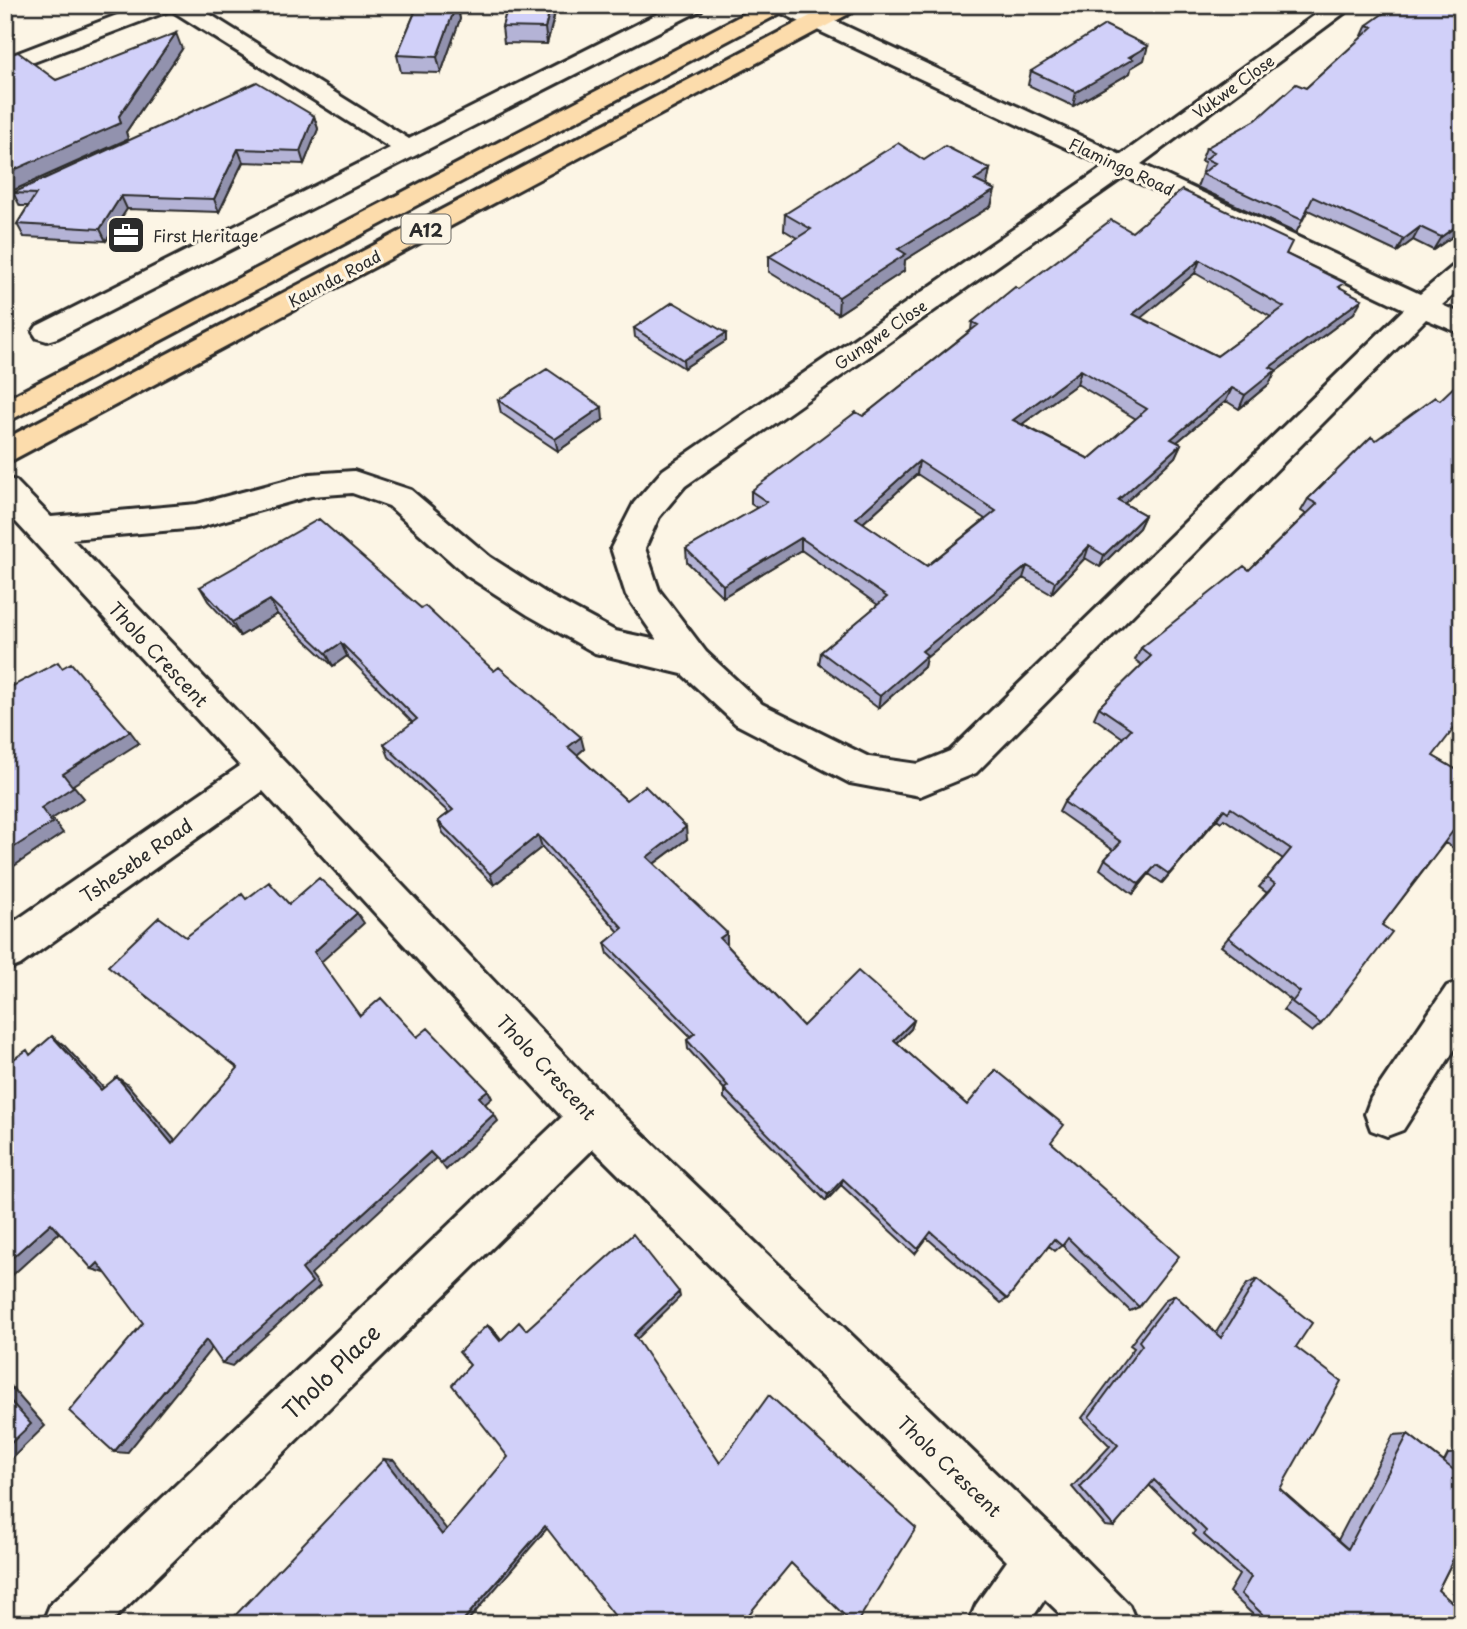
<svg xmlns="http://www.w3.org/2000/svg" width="1467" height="1629" font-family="'Playpen Sans',sans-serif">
  <rect width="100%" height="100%" fill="#fcf5e5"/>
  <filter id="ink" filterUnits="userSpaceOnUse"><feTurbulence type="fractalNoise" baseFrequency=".0143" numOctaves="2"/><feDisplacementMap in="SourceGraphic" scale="14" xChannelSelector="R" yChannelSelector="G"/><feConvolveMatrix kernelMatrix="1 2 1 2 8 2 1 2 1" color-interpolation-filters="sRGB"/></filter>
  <g filter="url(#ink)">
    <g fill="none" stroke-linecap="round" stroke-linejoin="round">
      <defs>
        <path id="minor" d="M 143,5 L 195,5 L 409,139 L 675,5 L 704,5 L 701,10 L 57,338 L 47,341 L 37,338 L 33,332 L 37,326 L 390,148 L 171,10 L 5,73 L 5,58 Z
          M 772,5 L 801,5 L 1121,155 L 1329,5 L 1355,5 L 1141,164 L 1420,294 L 1452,267 L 1462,265 L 1462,288 L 1442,305 L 1462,314 L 1462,334 L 1426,319 L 976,773 L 920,796 L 850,783 L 736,724 L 682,674 L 595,653 L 528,615 L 466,575 L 389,506 L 352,493 L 311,496 L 197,528 L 72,539 L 609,1102 L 1062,1537 L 1129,1605 L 1137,1624 L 1071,1624 L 1045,1599 L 1028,1624 L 968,1624 L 976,1605 L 1007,1561 L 593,1149 L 109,1624 L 42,1624 L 50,1605 L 562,1117 L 263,791 L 20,965 L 5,971 L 5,928 L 240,766 L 5,510 L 5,478 L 16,481 L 51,517 L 197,504 L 310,474 L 354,471 L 411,490 L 490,557 L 552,597 L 615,631 L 657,640 L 626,595 L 611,548 L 634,503 L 663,470 L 1105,166 L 775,10 ZM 1125,176 L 1404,309 L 950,751 L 918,764 L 869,757 L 762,704 L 706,652 L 659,590 L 645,548 L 659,517 L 685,486 Z
          M 1462,980 L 1462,1038 L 1403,1130 L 1387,1136 L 1371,1130 L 1365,1114 L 1371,1098 L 1447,986 Z"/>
        <path id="major" d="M 761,5 L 789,5 L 786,10 L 5,423 L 5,400 Z
          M 831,5 L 859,5 L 856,10 L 5,464 L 5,439 Z"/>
      </defs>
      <use href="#minor" stroke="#2b2b2b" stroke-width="6"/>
      <use href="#major" stroke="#2b2b2b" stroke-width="6"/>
      <use href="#minor" fill="#fcf5e5" fill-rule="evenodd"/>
      <use href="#major" fill="#fcdcac" fill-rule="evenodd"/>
    </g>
    <path fill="#b4b3d6" stroke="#2b2b2b" stroke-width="2" fill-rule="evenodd" d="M 418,5 L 457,5 L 460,19 L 441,73 L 401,72 L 397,55 Z
      M 508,5 L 557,5 L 547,44 L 504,43 L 502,27 Z
      M 1462,5 L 1462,199 L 1460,201 L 1462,202 L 1462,230 L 1433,250 L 1413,240 L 1397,252 L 1308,210 L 1296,233 L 1197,187 L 1202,174 L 1204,172 L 1202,172 L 1205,162 L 1201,161 L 1206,148 L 1256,120 L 1306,88 L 1361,38 L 1367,25 Z
      M 182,49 L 126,132 L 128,139 L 5,194 L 5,56 L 56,80 Z
      M 1144,60 L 1131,68 L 1130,73 L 1073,106 L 1028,85 L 1031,71 Z
      M 314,116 L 318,129 L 304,164 L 243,162 L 219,212 L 127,209 L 106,241 L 24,237 L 17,224 L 28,206 L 20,206 L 13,193 Z
      M 924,160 L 990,169 L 986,185 L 995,190 L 991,206 L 905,260 L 904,271 L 838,314 L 769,272 L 769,256 L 797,238 L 784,230 L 785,214 Z
      M 1132,232 L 1286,254 L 1342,289 L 1354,313 L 1275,372 L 1269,384 L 1239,409 L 1226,401 L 1177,442 L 1181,444 L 1175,457 L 1124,503 L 1145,515 L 1139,528 L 1100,567 L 1085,558 L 1051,594 L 1023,578 L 926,658 L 924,667 L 878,708 L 819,664 L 821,652 L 878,605 L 801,550 L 723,597 L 687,562 L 686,549 L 757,508 L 751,504 L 751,491 L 863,416 L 971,330 L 972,322 L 1019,289 ZM 1195,273 L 1271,317 L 1217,356 L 1140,318 ZM 1077,384 L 1136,419 L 1089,459 L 1022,424 ZM 917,474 L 985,519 L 927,566 L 863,523 Z
      M 634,328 L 726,333 L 726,341 L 684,368 L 635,337 Z
      M 498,400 L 603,420 L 558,451 L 501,413 Z
      M 1371,437 L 1433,756 L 1462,773 L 1462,853 L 1445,843 L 1382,925 L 1321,1024 L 1312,1032 L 1283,1010 L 1291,1000 L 1221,946 L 1267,893 L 1259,887 L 1283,859 L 1224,819 L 1221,822 L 1217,819 L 1162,883 L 1149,874 L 1133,894 L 1100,869 L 1105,859 L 1113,850 L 1059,812 L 1064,802 L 1123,738 L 1094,718 L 1099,707 L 1142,665 L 1135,660 L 1141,648 L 1249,570 L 1306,514 L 1301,511 L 1308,499 Z
      M 200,587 L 421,608 L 584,749 L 577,755 L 626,800 L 687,839 L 654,864 L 727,943 L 726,944 L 803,1026 L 914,1020 L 911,1029 L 897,1043 L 967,1105 L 1051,1142 L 1139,1307 L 1130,1311 L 1062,1245 L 1055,1251 L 1049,1246 L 1007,1299 L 1001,1303 L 927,1238 L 915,1254 L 841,1185 L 826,1201 L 724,1098 L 724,1089 L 688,1049 L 687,1040 L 691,1037 L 608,954 L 605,943 L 619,932 L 542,847 L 494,885 L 443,833 L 438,821 L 449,813 L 389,757 L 384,744 L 413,723 L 347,656 L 333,666 L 277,614 L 240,636 L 208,601 Z
      M 1257,1279 L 1296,1347 L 1280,1489 L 1338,1540 L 1393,1435 L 1408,1434 L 1444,1462 L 1448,1454 L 1462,1453 L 1462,1542 L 1438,1590 L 1462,1624 L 1263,1624 L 1229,1592 L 1239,1575 L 1193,1534 L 1195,1531 L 1149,1485 L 1114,1527 L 1105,1526 L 1072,1487 L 1110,1446 L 1082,1418 L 1134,1348 L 1130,1345 L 1166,1299 L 1175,1295 L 1215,1334 L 1247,1284 Z"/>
    <path fill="#9292ae" stroke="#2b2b2b" stroke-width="2" d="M 456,5 L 457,5 L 460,19 L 441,73 L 437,57 Z
      M 551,5 L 557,5 L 547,44 L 545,28 Z
      M 176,33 L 182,49 L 126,132 L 128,139 L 5,194 L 5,174 L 119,116 Z
      M 1148,46 L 1144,60 L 1131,68 L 1130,73 L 1073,106 L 1076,92 Z
      M 314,116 L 318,129 L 304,164 L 300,151 Z
      M 238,149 L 243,162 L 219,212 L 214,199 Z
      M 990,169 L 987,185 L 971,196 L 974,180 Z
      M 995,190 L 991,206 L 905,260 L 904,271 L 838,314 L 839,297 L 898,249 Z
      M 1462,194 L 1462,199 L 1449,213 L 1456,200 Z
      M 121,196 L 127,209 L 106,241 L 100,229 Z
      M 1462,222 L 1462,230 L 1433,250 L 1441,237 Z
      M 1420,227 L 1413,240 L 1397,252 L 1404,239 Z
      M 1200,260 L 1195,273 L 1129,328 L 1133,314 Z
      M 1362,299 L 1354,313 L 1275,372 L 1269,384 L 1239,409 L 1245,395 L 1270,367 Z
      M 726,333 L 726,341 L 684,368 L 683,360 Z
      M 1081,370 L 1077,384 L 1010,433 L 1013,420 Z
      M 1232,388 L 1226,401 L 1165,452 L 1171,439 Z
      M 602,407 L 603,420 L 558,451 L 555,439 Z
      M 1181,444 L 1175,457 L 1114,513 L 1118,500 Z
      M 919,461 L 917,474 L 854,531 L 856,518 Z
      M 1145,515 L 1139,528 L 1100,567 L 1104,555 Z
      M 801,538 L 801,550 L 723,597 L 723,585 Z
      M 1089,546 L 1085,558 L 1051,594 L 1055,582 Z
      M 1027,566 L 1023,578 L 926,658 L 924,667 L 878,708 L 880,696 L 922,651 Z
      M 270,600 L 277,614 L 240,636 L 232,622 Z
      M 341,643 L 347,656 L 333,666 L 326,653 Z
      M 130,731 L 139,743 L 73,785 L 84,798 L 52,819 L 63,833 L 5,872 L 5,853 L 41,808 L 63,774 Z
      M 581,737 L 584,749 L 571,760 L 568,747 Z
      M 1224,809 L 1217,819 L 1162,883 L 1169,874 Z
      M 686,827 L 687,839 L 648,868 L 647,857 Z
      M 538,835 L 542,847 L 494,885 L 490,874 Z
      M 1156,865 L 1149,874 L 1133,894 L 1139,884 Z
      M 357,913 L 364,923 L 321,962 L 314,952 Z
      M 727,933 L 727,943 L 720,949 L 720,938 Z
      M 914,1020 L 911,1029 L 891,1049 L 894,1040 Z
      M 52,1036 L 64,1045 L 113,1098 L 101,1090 Z
      M 117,1077 L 128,1085 L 183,1150 L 172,1144 Z
      M 488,1090 L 492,1098 L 484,1105 L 479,1097 Z
      M 494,1114 L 498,1121 L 446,1170 L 441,1163 Z
      M 430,1152 L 436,1158 L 311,1274 L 320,1286 L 232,1366 L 222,1363 L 302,1269 Z
      M 843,1179 L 841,1185 L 826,1201 L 828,1195 Z
      M 51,1223 L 64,1228 L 5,1282 L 5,1264 Z
      M 98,1263 L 110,1268 L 105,1273 L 92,1269 Z
      M 679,1292 L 680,1297 L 637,1339 L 634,1335 Z
      M 487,1325 L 493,1329 L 506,1345 L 500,1341 Z
      M 206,1340 L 216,1343 L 127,1453 L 114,1452 Z
      M 5,1380 L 45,1426 L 5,1465 Z
      M 384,1459 L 394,1460 L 450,1534 L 442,1535 Z
      M 550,1525 L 465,1624 L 460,1624 L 545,1526 Z"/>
    <path fill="#d1d0f9" stroke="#2b2b2b" stroke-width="2" fill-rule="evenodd" d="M 418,5 L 456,5 L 437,57 L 397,55 Z
      M 508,5 L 551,5 L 545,28 L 502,27 Z
      M 1395,5 L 1462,5 L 1462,194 L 1456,200 L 1462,202 L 1462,222 L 1441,237 L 1420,227 L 1404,239 L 1313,197 L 1302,220 L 1202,174 L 1215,163 L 1206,159 L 1214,152 L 1206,148 L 1256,120 L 1296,84 L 1306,88 L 1373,27 L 1367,25 Z
      M 1105,25 L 1148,46 L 1129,57 L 1133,59 L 1076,92 L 1031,71 Z
      M 176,33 L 119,116 L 121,123 L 5,174 L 5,129 L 13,128 L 5,121 L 5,56 L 18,52 L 56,80 Z
      M 257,82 L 314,116 L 300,151 L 238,149 L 214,199 L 121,196 L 100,229 L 17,224 L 36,194 L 13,193 Z
      M 898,143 L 924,160 L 945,146 L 990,169 L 974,180 L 995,190 L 898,249 L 906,254 L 839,297 L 769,256 L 811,229 L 785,214 Z
      M 1182,190 L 1292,242 L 1286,254 L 1345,283 L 1339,287 L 1362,299 L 1270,367 L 1276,370 L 1245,395 L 1232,388 L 1171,439 L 1181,444 L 1118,500 L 1145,515 L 1104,555 L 1089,546 L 1055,582 L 1027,566 L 922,651 L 927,655 L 880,696 L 821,652 L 887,597 L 801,538 L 723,585 L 686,549 L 767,502 L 751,491 L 856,412 L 863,416 L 978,325 L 972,322 L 1015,287 L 1019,289 L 1111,220 L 1132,232 ZM 1200,260 L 1284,307 L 1217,356 L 1133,314 ZM 1081,370 L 1147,409 L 1089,459 L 1013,420 ZM 919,461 L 996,511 L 927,566 L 856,518 Z
      M 673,302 L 726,333 L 683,360 L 634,328 Z
      M 547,369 L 602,407 L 555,439 L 498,400 Z
      M 1462,379 L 1462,718 L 1433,756 L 1462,773 L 1462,837 L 1453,831 L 1382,925 L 1392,932 L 1321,1024 L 1292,1002 L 1300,992 L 1228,937 L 1275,884 L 1267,878 L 1291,849 L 1231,808 L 1228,812 L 1224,809 L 1169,874 L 1156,865 L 1139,884 L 1105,859 L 1121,842 L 1064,802 L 1131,729 L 1099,707 L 1151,656 L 1141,648 L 1244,566 L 1249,570 L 1317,504 L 1308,499 L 1371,437 L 1376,440 L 1435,397 L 1440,400 Z
      M 319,519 L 421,608 L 425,606 L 494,671 L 499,667 L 581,737 L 568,747 L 626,800 L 645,786 L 686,827 L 647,857 L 727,933 L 720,938 L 803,1026 L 858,971 L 914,1020 L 894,1040 L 967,1105 L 996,1070 L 1064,1125 L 1051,1142 L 1179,1256 L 1139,1307 L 1068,1238 L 1062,1246 L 1054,1239 L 1007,1299 L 931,1232 L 918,1249 L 843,1179 L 828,1195 L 724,1089 L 728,1086 L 687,1040 L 695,1033 L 605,943 L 623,928 L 538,835 L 490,874 L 438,821 L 453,810 L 384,744 L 417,719 L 341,643 L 326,653 L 270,600 L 232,622 L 200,587 Z
      M 58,662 L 62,668 L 71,663 L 130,731 L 63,774 L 73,787 L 41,808 L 52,823 L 5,853 L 5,690 Z
      M 319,878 L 357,913 L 314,952 L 360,1016 L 381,998 L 417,1037 L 428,1028 L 488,1090 L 479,1097 L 494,1114 L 441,1163 L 430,1152 L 302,1269 L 312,1282 L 222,1363 L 206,1340 L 114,1452 L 69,1411 L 143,1323 L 98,1263 L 92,1269 L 51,1223 L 5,1264 L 5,1065 L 27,1050 L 30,1055 L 52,1036 L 101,1090 L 117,1077 L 172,1144 L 238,1068 L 108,966 L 159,917 L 186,937 L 242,894 L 246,899 L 269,882 L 289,904 Z
      M 633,1234 L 679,1292 L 634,1335 L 720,1463 L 769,1395 L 916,1528 L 856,1624 L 853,1624 L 791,1563 L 745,1619 L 749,1624 L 621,1624 L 545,1526 L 460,1624 L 227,1624 L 384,1459 L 442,1535 L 508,1457 L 452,1385 L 470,1365 L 459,1352 L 487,1325 L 500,1341 L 519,1322 L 526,1330 Z
      M 1257,1279 L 1312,1323 L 1296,1347 L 1341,1381 L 1280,1489 L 1348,1549 L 1408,1434 L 1455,1471 L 1462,1457 L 1462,1542 L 1438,1590 L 1462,1611 L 1462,1624 L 1273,1624 L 1241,1594 L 1251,1577 L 1204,1535 L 1206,1531 L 1154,1480 L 1114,1527 L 1080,1487 L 1118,1445 L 1089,1417 L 1142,1345 L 1139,1341 L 1175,1295 L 1221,1338 Z
      M 5,1395 L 31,1424 L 5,1449 Z"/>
  </g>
  <defs>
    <symbol id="office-square" viewBox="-11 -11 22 22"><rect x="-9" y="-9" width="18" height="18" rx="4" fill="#2b2b2b" stroke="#fcf5e5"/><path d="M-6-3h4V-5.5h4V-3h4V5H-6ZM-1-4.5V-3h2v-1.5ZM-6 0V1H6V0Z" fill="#fff"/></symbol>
  </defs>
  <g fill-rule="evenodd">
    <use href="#office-square" x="104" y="213" width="44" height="44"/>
  </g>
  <g text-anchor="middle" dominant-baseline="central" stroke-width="6" stroke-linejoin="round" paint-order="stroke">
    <g font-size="16" fill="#2b2b2b" stroke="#fcf5e5">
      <text transform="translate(1233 86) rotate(-36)">Vukwe Close</text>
      <text transform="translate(1122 166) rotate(25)">Flamingo Road</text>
      <text transform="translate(334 278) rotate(-28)">Kaunda Road</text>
      <text transform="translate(880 334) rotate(-35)">Gungwe Close</text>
    </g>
    <g font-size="16" fill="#2b2b2b" stroke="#fcf5e5" text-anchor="start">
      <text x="153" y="235">First Heritage</text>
    </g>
    <rect fill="#fcf5e5" stroke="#6a6863" stroke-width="2" x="401.5" y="214.5" width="49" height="29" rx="5"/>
    <g font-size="18" font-weight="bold" fill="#2b2b2b">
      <text x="426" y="229">A12</text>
    </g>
    <g font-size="19" fill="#2b2b2b" stroke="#fcf5e5">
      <text transform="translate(159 654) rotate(47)">Tholo Crescent</text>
      <text transform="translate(136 860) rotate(-35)">Tshesebe Road</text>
      <text transform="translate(547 1067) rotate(47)">Tholo Crescent</text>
      <text transform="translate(950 1466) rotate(44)">Tholo Crescent</text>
    </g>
    <g font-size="23" fill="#2b2b2b" stroke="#fcf5e5">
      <text transform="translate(331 1371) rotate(-44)">Tholo Place</text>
    </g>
  </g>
  <rect width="1467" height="1629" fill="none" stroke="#fcf5e5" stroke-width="28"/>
  <rect x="14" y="14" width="1439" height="1601" fill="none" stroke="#2b2b2b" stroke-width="2.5" filter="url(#ink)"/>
</svg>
